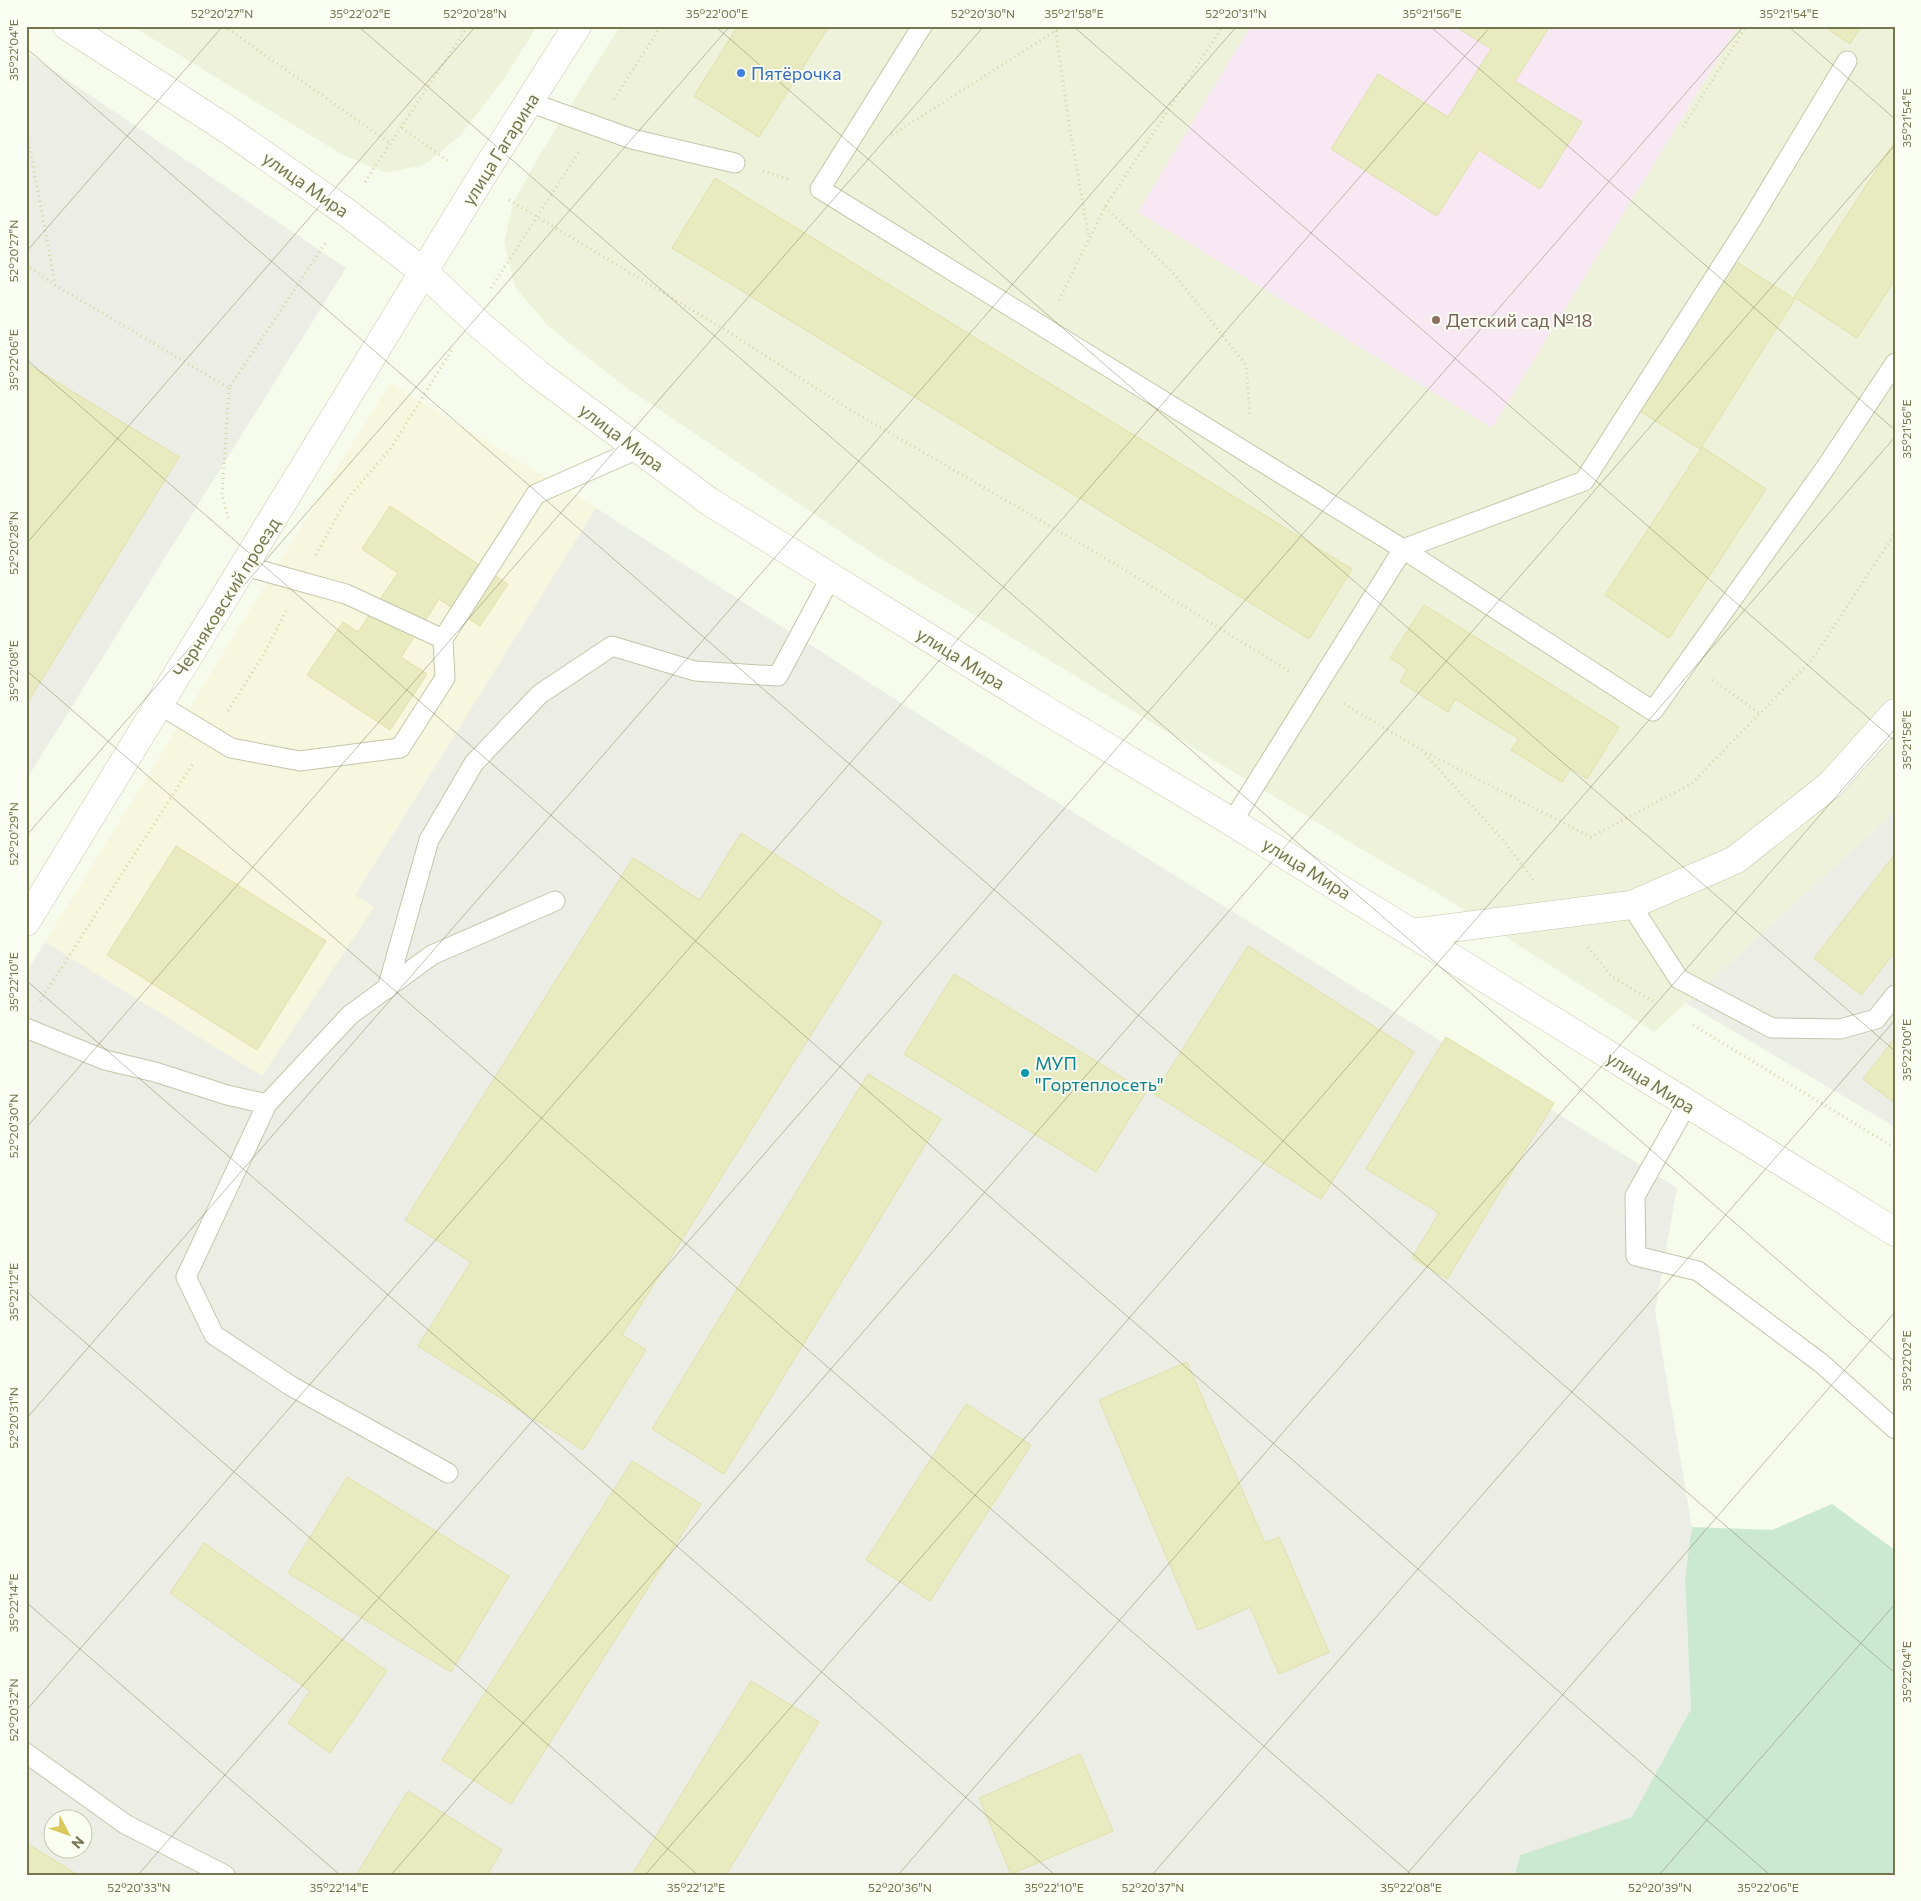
<svg xmlns="http://www.w3.org/2000/svg" width="1921" height="1901" font-family="Commissioner,sans-serif">
  <rect width="100%" height="100%" fill="#f7fbec"/>
  <path fill="#eef2db" d="M 132,26 L 537,26 L 506,76 L 459,137 L 424,165 L 386,173 L 341,154 Z
    M 620,26 L 1895,26 L 1895,811 L 1654,1032 L 1437,893 L 1361,849 L 875,555 L 624,386 L 549,327 L 515,287 L 504,242 L 513,203 L 539,156 Z"/>
  <path fill="#f7f6de" d="M 390,383 L 596,508 L 355,894 L 374,907 L 262,1076 L 45,942 Z"/>
  <path fill="#ecede4" fill-rule="evenodd" d="M 26,52 L 346,268 L 26,780 Z
    M 596,508 L 1020,779 L 1677,1188 L 1655,1311 L 1692,1527 L 1685,1578 L 1691,1709 L 1632,1817 L 1520,1855 L 1515,1875 L 26,1875 L 26,973 L 45,942 L 262,1076 L 374,907 L 355,895 ZM 52,1818 L 82,1818 L 82,1848 L 52,1848 Z
    M 1895,811 L 1895,1127 L 1686,1003 Z"/>
  <path fill="#f8e8f4" d="M 1251,26 L 1738,26 L 1492,428 L 1138,212 Z"/>
  <path fill="#cbe8d1" d="M 1832,1504 L 1895,1550 L 1895,1875 L 1515,1875 L 1520,1855 L 1632,1817 L 1691,1709 L 1685,1578 L 1692,1527 L 1772,1530 Z"/>
  <path fill="#e8eac0" stroke="#dfe0a7" d="M 738,26 L 829,26 L 759,137 L 694,96 Z
    M 1455,26 L 1550,26 L 1515,81 L 1582,122 L 1540,189 L 1479,150 L 1437,216 L 1331,149 L 1378,74 L 1448,117 L 1491,49 Z
    M 1824,26 L 1861,26 L 1850,44 Z
    M 1895,141 L 1895,280 L 1857,338 L 1794,297 Z
    M 715,178 L 1352,569 L 1309,639 L 672,248 Z
    M 1735,261 L 1795,299 L 1700,449 L 1640,411 Z
    M 26,363 L 179,457 L 26,705 Z
    M 1702,447 L 1766,489 L 1669,638 L 1605,595 Z
    M 390,506 L 508,584 L 480,626 L 439,599 L 401,657 L 427,674 L 390,730 L 307,675 L 343,622 L 358,632 L 398,573 L 362,549 Z
    M 1424,605 L 1619,727 L 1587,779 L 1571,768 L 1562,782 L 1511,750 L 1519,739 L 1455,699 L 1448,712 L 1400,682 L 1407,669 L 1390,658 Z
    M 741,833 L 882,922 L 622,1335 L 646,1350 L 583,1450 L 418,1346 L 471,1262 L 405,1220 L 633,858 L 700,900 Z
    M 176,846 L 326,941 L 257,1050 L 107,955 Z
    M 1895,854 L 1895,952 L 1861,995 L 1814,958 Z
    M 1248,946 L 1414,1052 L 1321,1199 L 1154,1094 Z
    M 954,974 L 1146,1092 L 1096,1172 L 904,1054 Z
    M 1446,1037 L 1554,1103 L 1447,1279 L 1412,1258 L 1439,1213 L 1366,1169 Z
    M 1895,1038 L 1895,1103 L 1863,1079 Z
    M 868,1074 L 941,1119 L 724,1474 L 652,1429 Z
    M 1187,1362 L 1265,1543 L 1279,1537 L 1329,1652 L 1279,1674 L 1250,1607 L 1198,1630 L 1099,1400 Z
    M 966,1404 L 1031,1445 L 930,1601 L 866,1560 Z
    M 632,1461 L 701,1504 L 511,1804 L 442,1760 Z
    M 347,1477 L 509,1576 L 451,1672 L 288,1573 Z
    M 204,1543 L 387,1671 L 330,1753 L 288,1723 L 310,1691 L 170,1593 Z
    M 751,1681 L 819,1722 L 726,1875 L 632,1875 Z
    M 1080,1754 L 1113,1831 L 1011,1874 L 979,1798 Z
    M 408,1791 L 502,1850 L 487,1875 L 356,1875 Z
    M 26,1843 L 78,1875 L 26,1875 Z"/>
  <g fill="none" stroke-linecap="round" stroke-linejoin="round">
    <defs>
      <path id="lane" d="M 922,26 L 820,189 L 1403,549 L 1232,822
        M 529,102 L 632,139 L 735,163
        M 1403,549 L 1653,711 L 1826,467 L 1895,363
        M 1403,549 L 1584,481 L 1750,222 L 1847,61
        M 245,566 L 346,594 L 443,639 L 536,494 L 638,449
        M 160,705 L 231,748 L 300,761 L 400,748 L 445,678 L 443,639
        M 1631,905 L 1679,979 L 1772,1028 L 1840,1029 L 1876,1019 L 1895,995
        M 387,989 L 429,840 L 474,763 L 540,694 L 612,646 L 695,671 L 778,676 L 831,577
        M 26,1028 L 105,1060 L 155,1072 L 227,1095 L 267,1104 L 186,1277 L 214,1335 L 291,1386 L 448,1473
        M 267,1104 L 350,1015 L 432,955 L 555,901
        M 1687,1104 L 1635,1196 L 1636,1256 L 1698,1271 L 1821,1363 L 1895,1429
        M 26,1753 L 125,1824 L 225,1875"/>
      <path id="street" d="M 1411,933 L 1631,905 L 1735,860 L 1830,785 L 1895,713"/>
      <path id="secondary" d="M 67,26 L 227,129 L 346,212 L 425,273 L 480,325 L 538,374 L 710,502 L 1042,708 L 1232,822 L 1895,1232
        M 26,922 L 487,168 L 577,26"/>
    </defs>
    <use href="#lane" stroke="#c4c6aa" stroke-width="21"/>
    <use href="#street" stroke="#c4c6aa" stroke-width="29"/>
    <use href="#secondary" stroke="#c6c9a9" stroke-width="29"/>
    <path stroke="#d3d4a8" stroke-width="3" stroke-dasharray="1 4" stroke-linecap="butt" d="M 224,26 L 391,144
      M 1055,26 L 1069,124 L 1089,238
      M 614,99 L 661,26
      M 26,127 L 55,284
      M 1683,127 L 1746,26
      M 402,128 L 449,162
      M 892,135 L 1063,26
      M 763,171 L 791,180
      M 365,182 L 468,26
      M 509,200 L 727,331 L 847,408 L 1112,562 L 1289,671
      M 1105,207 L 1174,274 L 1246,365 L 1250,416
      M 26,265 L 55,285 L 229,388 L 326,242
      M 491,288 L 579,152
      M 1059,300 L 1105,207 L 1223,26
      M 229,388 L 222,495 L 229,521
      M 316,555 L 346,500 L 391,448 L 453,348
      M 1713,680 L 1760,714
      M 1344,704 L 1427,753 L 1591,837 L 1691,784 L 1812,660 L 1895,533
      M 228,711 L 264,654 L 286,611
      M 1425,754 L 1503,840 L 1535,882
      M 1588,947 L 1611,976 L 1656,1003
      M 40,1001 L 194,762
      M 1693,1025 L 1895,1148"/>
    <use href="#lane" stroke="#fff" stroke-width="19"/>
    <use href="#street" stroke="#fff" stroke-width="28"/>
    <use href="#secondary" stroke="#fff" stroke-width="28"/>
  </g>
  <path fill="none" stroke="#757550" stroke-width="1" stroke-opacity="0.45" d="M 358,26 L 1895,1362M 715,26 L 1895,1051M 1073,26 L 1895,741M 1430,26 L 1895,430M 1788,26 L 1895,119M 26,48 L 1895,1673M 26,252 L 223,26M 26,359 L 1770,1875M 26,544 L 476,26M 26,670 L 1412,1875M 26,836 L 730,26M 26,980 L 1055,1875M 26,1128 L 984,26M 26,1291 L 698,1875M 26,1419 L 1237,26M 26,1602 L 340,1875M 26,1711 L 1491,26M 138,1875 L 1744,26M 391,1875 L 1895,145M 645,1875 L 1895,437M 898,1875 L 1895,729M 1152,1875 L 1895,1020M 1406,1875 L 1895,1312M 1659,1875 L 1895,1604"/>
  <circle fill="#3f7fe0" stroke="#fbfef2" stroke-width="2" cx="741" cy="73" r="5"/>
  <circle fill="#8d6e63" stroke="#fbfef2" stroke-width="2" cx="1436" cy="320" r="5"/>
  <circle fill="#0f9aa8" stroke="#fbfef2" stroke-width="2" cx="1025" cy="1073" r="5"/>
  <g text-anchor="middle" dominant-baseline="central" stroke-width="4" stroke-linejoin="round" paint-order="stroke">
    <g font-size="18" fill="#366cbe" stroke="#fbfef2" text-anchor="start">
      <text x="751" y="73">Пятёрочка</text>
    </g>
    <g font-size="18" fill="#757550" stroke="#fbfef2">
      <text transform="translate(500 149) rotate(-58)">улица Гагарина</text>
      <text transform="translate(306 184) rotate(35)">улица Мира</text>
      <text transform="translate(622 437) rotate(37)">улица Мира</text>
      <text transform="translate(226 597) rotate(-58)">Черняковский проезд</text>
      <text transform="translate(961 658) rotate(32)">улица Мира</text>
      <text transform="translate(1307 868) rotate(32)">улица Мира</text>
      <text transform="translate(1651 1082) rotate(32)">улица Мира</text>
    </g>
    <g font-size="18" fill="#785e54" stroke="#fbfef2" text-anchor="start">
      <text x="1446" y="320">Детский сад №18</text>
    </g>
    <g font-size="18" fill="#0d838f" stroke="#fbfef2" text-anchor="start">
      <text x="1035" y="1063">МУП<tspan x="1035" dy="21">"Гортеплосеть"</tspan></text>
    </g>
  </g>
  <rect width="1921" height="1901" fill="none" stroke="#fbfef2" stroke-width="55"/>
  <g transform="translate(68 1834) rotate(131)"><circle r="24" fill="#fbfef2" stroke="#c5c7b1"/>
  <path d="M0-4L9 19L0 12L-9 19Z" fill="#dac85c"/>
  <text y="-8" font-size="14" font-weight="bold" text-anchor="middle" fill="#757550">N</text>
  </g>
  <rect x="28" y="28" width="1866" height="1846" fill="none" stroke="#757550" stroke-width="2"/>
  <g font-size="12" text-anchor="middle" fill="#757550">
    <text x="222" y="18">52°20'27"N</text>
    <text x="360" y="18">35°22'02"E</text>
    <text x="475" y="18">52°20'28"N</text>
    <text x="717" y="18">35°22'00"E</text>
    <text x="983" y="18">52°20'30"N</text>
    <text x="1074" y="18">35°21'58"E</text>
    <text x="1236" y="18">52°20'31"N</text>
    <text x="1432" y="18">35°21'56"E</text>
    <text x="1789" y="18">35°21'54"E</text>
    <text transform="translate(14 50) rotate(-90)" y="4">35°22'04"E</text>
    <text transform="translate(1907 118) rotate(-90)" y="4">35°21'54"E</text>
    <text transform="translate(14 251) rotate(-90)" y="4">52°20'27"N</text>
    <text transform="translate(14 360) rotate(-90)" y="4">35°22'06"E</text>
    <text transform="translate(1907 429) rotate(-90)" y="4">35°21'56"E</text>
    <text transform="translate(14 543) rotate(-90)" y="4">52°20'28"N</text>
    <text transform="translate(14 671) rotate(-90)" y="4">35°22'08"E</text>
    <text transform="translate(1907 740) rotate(-90)" y="4">35°21'58"E</text>
    <text transform="translate(14 834) rotate(-90)" y="4">52°20'29"N</text>
    <text transform="translate(14 982) rotate(-90)" y="4">35°22'10"E</text>
    <text transform="translate(1907 1050) rotate(-90)" y="4">35°22'00"E</text>
    <text transform="translate(14 1126) rotate(-90)" y="4">52°20'30"N</text>
    <text transform="translate(14 1292) rotate(-90)" y="4">35°22'12"E</text>
    <text transform="translate(1907 1361) rotate(-90)" y="4">35°22'02"E</text>
    <text transform="translate(14 1418) rotate(-90)" y="4">52°20'31"N</text>
    <text transform="translate(14 1603) rotate(-90)" y="4">35°22'14"E</text>
    <text transform="translate(1907 1672) rotate(-90)" y="4">35°22'04"E</text>
    <text transform="translate(14 1710) rotate(-90)" y="4">52°20'32"N</text>
    <text x="139" y="1892">52°20'33"N</text>
    <text x="339" y="1892">35°22'14"E</text>
    <text x="696" y="1892">35°22'12"E</text>
    <text x="900" y="1892">52°20'36"N</text>
    <text x="1054" y="1892">35°22'10"E</text>
    <text x="1153" y="1892">52°20'37"N</text>
    <text x="1411" y="1892">35°22'08"E</text>
    <text x="1660" y="1892">52°20'39"N</text>
    <text x="1768" y="1892">35°22'06"E</text>
  </g>
</svg>
